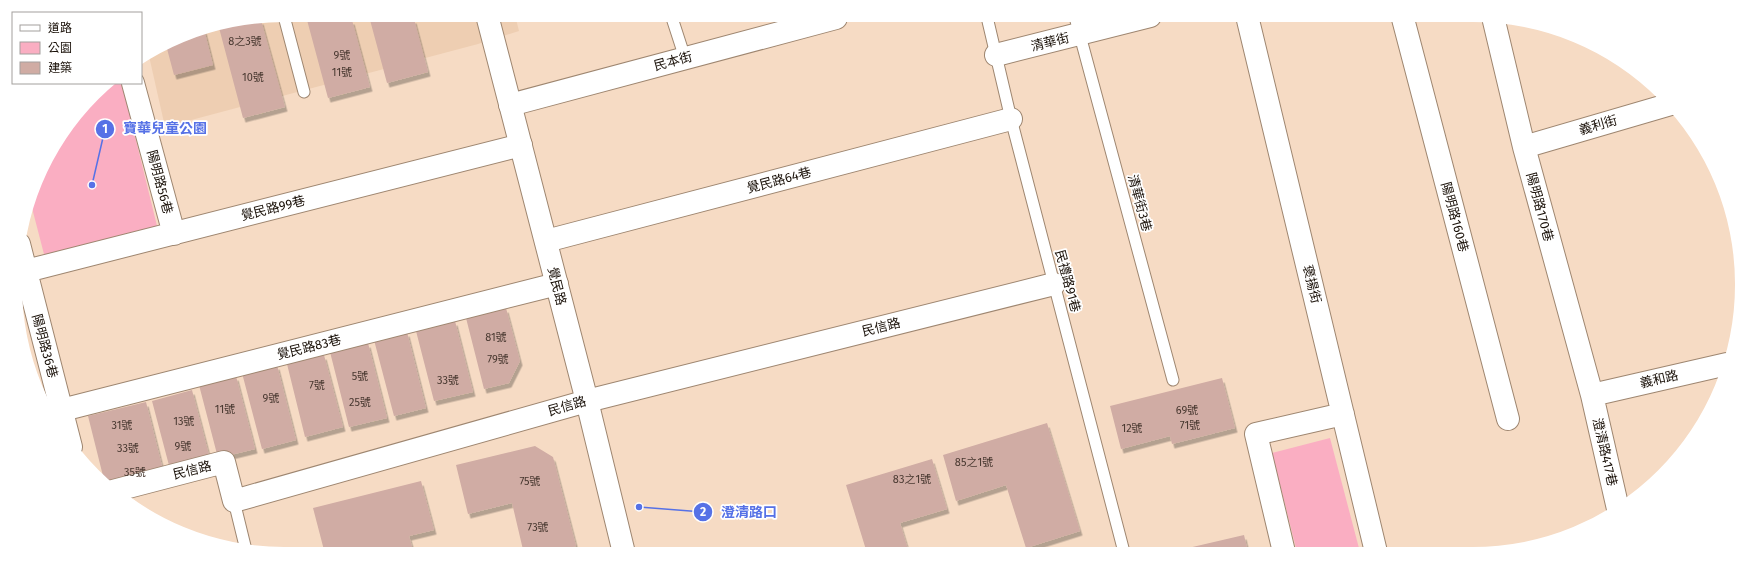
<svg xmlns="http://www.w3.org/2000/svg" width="1757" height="569" font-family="'Fira Sans','Noto Sans TC',sans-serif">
  <defs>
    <filter id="shadow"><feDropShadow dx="2.5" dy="4.5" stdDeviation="0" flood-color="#0004"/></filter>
  </defs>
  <rect width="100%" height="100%" fill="#f6dbc4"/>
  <path fill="#eeceb2" d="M 516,19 L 519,31 L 478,44 L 165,127 L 149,56 L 182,35 L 232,20 Z"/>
  <path fill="#faaec2" d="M 106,83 L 122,83 L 158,230 L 45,258 L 31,204 L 43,165 L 71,120 Z
    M 1330,438 L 1360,552 L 1297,552 L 1272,453 Z"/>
  <path fill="#d0aca4" filter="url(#shadow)" d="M 414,19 L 428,72 L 387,83 L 370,20 Z
    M 232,20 L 261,20 L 285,107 L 243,118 L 218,24 Z
    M 307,20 L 352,20 L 370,87 L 328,98 Z
    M 204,29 L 213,65 L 174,75 L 166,45 L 182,35 Z
    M 506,308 L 520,361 L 509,383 L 484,389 L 466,318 Z
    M 455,321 L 473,392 L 434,401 L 416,331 Z
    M 407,332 L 426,408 L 394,416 L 374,340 Z
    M 368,343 L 387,418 L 349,427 L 330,352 Z
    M 324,355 L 343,427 L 305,437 L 287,364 Z
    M 277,365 L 296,440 L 262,449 L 242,373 Z
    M 236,376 L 255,449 L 218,458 L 199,385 Z
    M 1222,378 L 1235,428 L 1172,444 L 1170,436 L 1121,449 L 1110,406 Z
    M 192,390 L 211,463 L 171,473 L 152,401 Z
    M 146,402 L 165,478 L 105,484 L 88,416 Z
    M 1047,423 L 1080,531 L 1026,548 L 1006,485 L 956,501 L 943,455 Z
    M 535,446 L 553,457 L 576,546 L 558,551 L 559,553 L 524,554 L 512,503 L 468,514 L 456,465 Z
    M 932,459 L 947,509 L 900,523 L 909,553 L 867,553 L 846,485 Z
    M 421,481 L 434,530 L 409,536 L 414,554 L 354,554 L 354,552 L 346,554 L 325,554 L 313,508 Z
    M 1244,535 L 1248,552 L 1171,552 Z"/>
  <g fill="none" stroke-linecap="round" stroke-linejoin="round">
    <defs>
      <path id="lane" d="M 987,17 L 1011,119 L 1124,552
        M 1075,17 L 1173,380
        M 672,18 L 685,58
        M 285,20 L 304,92
        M 234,501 L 246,550"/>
      <path id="street" d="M 1402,15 L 1508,419
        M 1247,16 L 1376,552
        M 1493,17 L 1524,147 L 1592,395 L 1618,509
        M 996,55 L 1150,16
        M 133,83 L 174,234
        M 510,105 L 836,18
        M 1524,147 L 1671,104
        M 546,241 L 1011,119
        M 19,244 L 71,447
        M 26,271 L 521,145
        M 1592,395 L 1727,364
        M 62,410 L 557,284
        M 113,491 L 224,462 L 234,501 L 587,401 L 1054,284
        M 1284,552 L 1256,434 L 1343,414"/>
      <path id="secondary" d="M 488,19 L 587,401 L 624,553"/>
    </defs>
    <use href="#lane" stroke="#9e8670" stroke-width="13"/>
    <use href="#street" stroke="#9e8670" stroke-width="24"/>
    <use href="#secondary" stroke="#9e8670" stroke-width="24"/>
    <use href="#lane" stroke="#fff" stroke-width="11"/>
    <use href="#street" stroke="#fff" stroke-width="22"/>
    <use href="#secondary" stroke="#fff" stroke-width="22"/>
  </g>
  <g text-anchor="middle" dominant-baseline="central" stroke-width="3.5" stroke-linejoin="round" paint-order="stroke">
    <g font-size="11" fill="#483830">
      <text x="245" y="41">8之3號</text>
      <text x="342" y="55">9號</text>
      <text x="342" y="72">11號</text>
      <text x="253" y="77">10號</text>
      <text x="496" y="337">81號</text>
      <text x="498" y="359">79號</text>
      <text x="360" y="376">5號</text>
      <text x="448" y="380">33號</text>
      <text x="317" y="385">7號</text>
      <text x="271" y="398">9號</text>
      <text x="360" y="402">25號</text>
      <text x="225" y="409">11號</text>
      <text x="1187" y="410">69號</text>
      <text x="184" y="421">13號</text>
      <text x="122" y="425">31號</text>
      <text x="1190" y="425">71號</text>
      <text x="1132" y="428">12號</text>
      <text x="183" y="446">9號</text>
      <text x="128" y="448">33號</text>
      <text x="974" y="462">85之1號</text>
      <text x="135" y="472">35號</text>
      <text x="912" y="479">83之1號</text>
      <text x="530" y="481">75號</text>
      <text x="538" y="527">73號</text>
    </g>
    <g font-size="13" fill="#1a1109" stroke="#fff">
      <text transform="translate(1050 42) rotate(-14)">清華街</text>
      <text transform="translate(673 61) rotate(-15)">民本街</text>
      <text transform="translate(1598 125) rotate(-16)">義利街</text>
      <text transform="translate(779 180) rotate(-15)">覺民路64巷</text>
      <text transform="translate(160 182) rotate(75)">陽明路56巷</text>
      <text transform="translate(1140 203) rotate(75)">清華街3巷</text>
      <text transform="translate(1540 207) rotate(75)">陽明路170巷</text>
      <text transform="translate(273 208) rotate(-14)">覺民路99巷</text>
      <text transform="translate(1455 217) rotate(75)">陽明路160巷</text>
      <text transform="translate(1068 281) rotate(75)">民禮路91巷</text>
      <text transform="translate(1312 284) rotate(76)">褒揚街</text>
      <text transform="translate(557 286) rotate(76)">覺民路</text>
      <text transform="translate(881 327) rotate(-14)">民信路</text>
      <text transform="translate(45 346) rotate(75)">陽明路36巷</text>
      <text transform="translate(309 347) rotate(-14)">覺民路83巷</text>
      <text transform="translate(1659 379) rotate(-13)">義和路</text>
      <text transform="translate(567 406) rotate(-16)">民信路</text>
      <text transform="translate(1605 452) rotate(77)">澄清路417巷</text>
      <text transform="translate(192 470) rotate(-14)">民信路</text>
    </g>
  </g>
  <path d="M0 0H1757V569H0ZM284 22H1473A262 262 0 0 1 1735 284V285A262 262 0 0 1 1473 547H284A262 262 0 0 1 22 285V284A262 262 0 0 1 284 22Z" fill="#fff" fill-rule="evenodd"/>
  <path fill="none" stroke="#5671e6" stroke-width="1.5" d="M92 185L105 129M639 507L703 512"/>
  <g fill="#5671e6" stroke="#fff" stroke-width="1.5">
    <circle cx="92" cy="185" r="4"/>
    <circle cx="639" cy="507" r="4"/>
    <circle cx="105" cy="129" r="10"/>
    <circle cx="703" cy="512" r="10"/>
  </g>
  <g font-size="12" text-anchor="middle" font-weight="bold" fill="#fff">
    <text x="105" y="133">1</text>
    <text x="703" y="516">2</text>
  </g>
  <g font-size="14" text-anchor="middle" font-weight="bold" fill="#5671e6" stroke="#fff" stroke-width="3.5" stroke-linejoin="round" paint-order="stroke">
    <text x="165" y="133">寶華兒童公園</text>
    <text x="749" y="517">澄清路口</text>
  </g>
  <rect x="12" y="12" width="130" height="72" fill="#ffffff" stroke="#a3a09d"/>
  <rect x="20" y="25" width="20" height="6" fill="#ffffff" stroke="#a3a09d"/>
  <text x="48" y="32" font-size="12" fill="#1a1109">道路</text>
  <rect x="20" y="42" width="20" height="12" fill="#faaec2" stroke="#a3a09d"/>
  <text x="48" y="52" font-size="12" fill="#1a1109">公園</text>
  <rect x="20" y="62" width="20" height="12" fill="#d0aca4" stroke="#a3a09d"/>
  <text x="48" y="72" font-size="12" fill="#1a1109">建築</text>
</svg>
